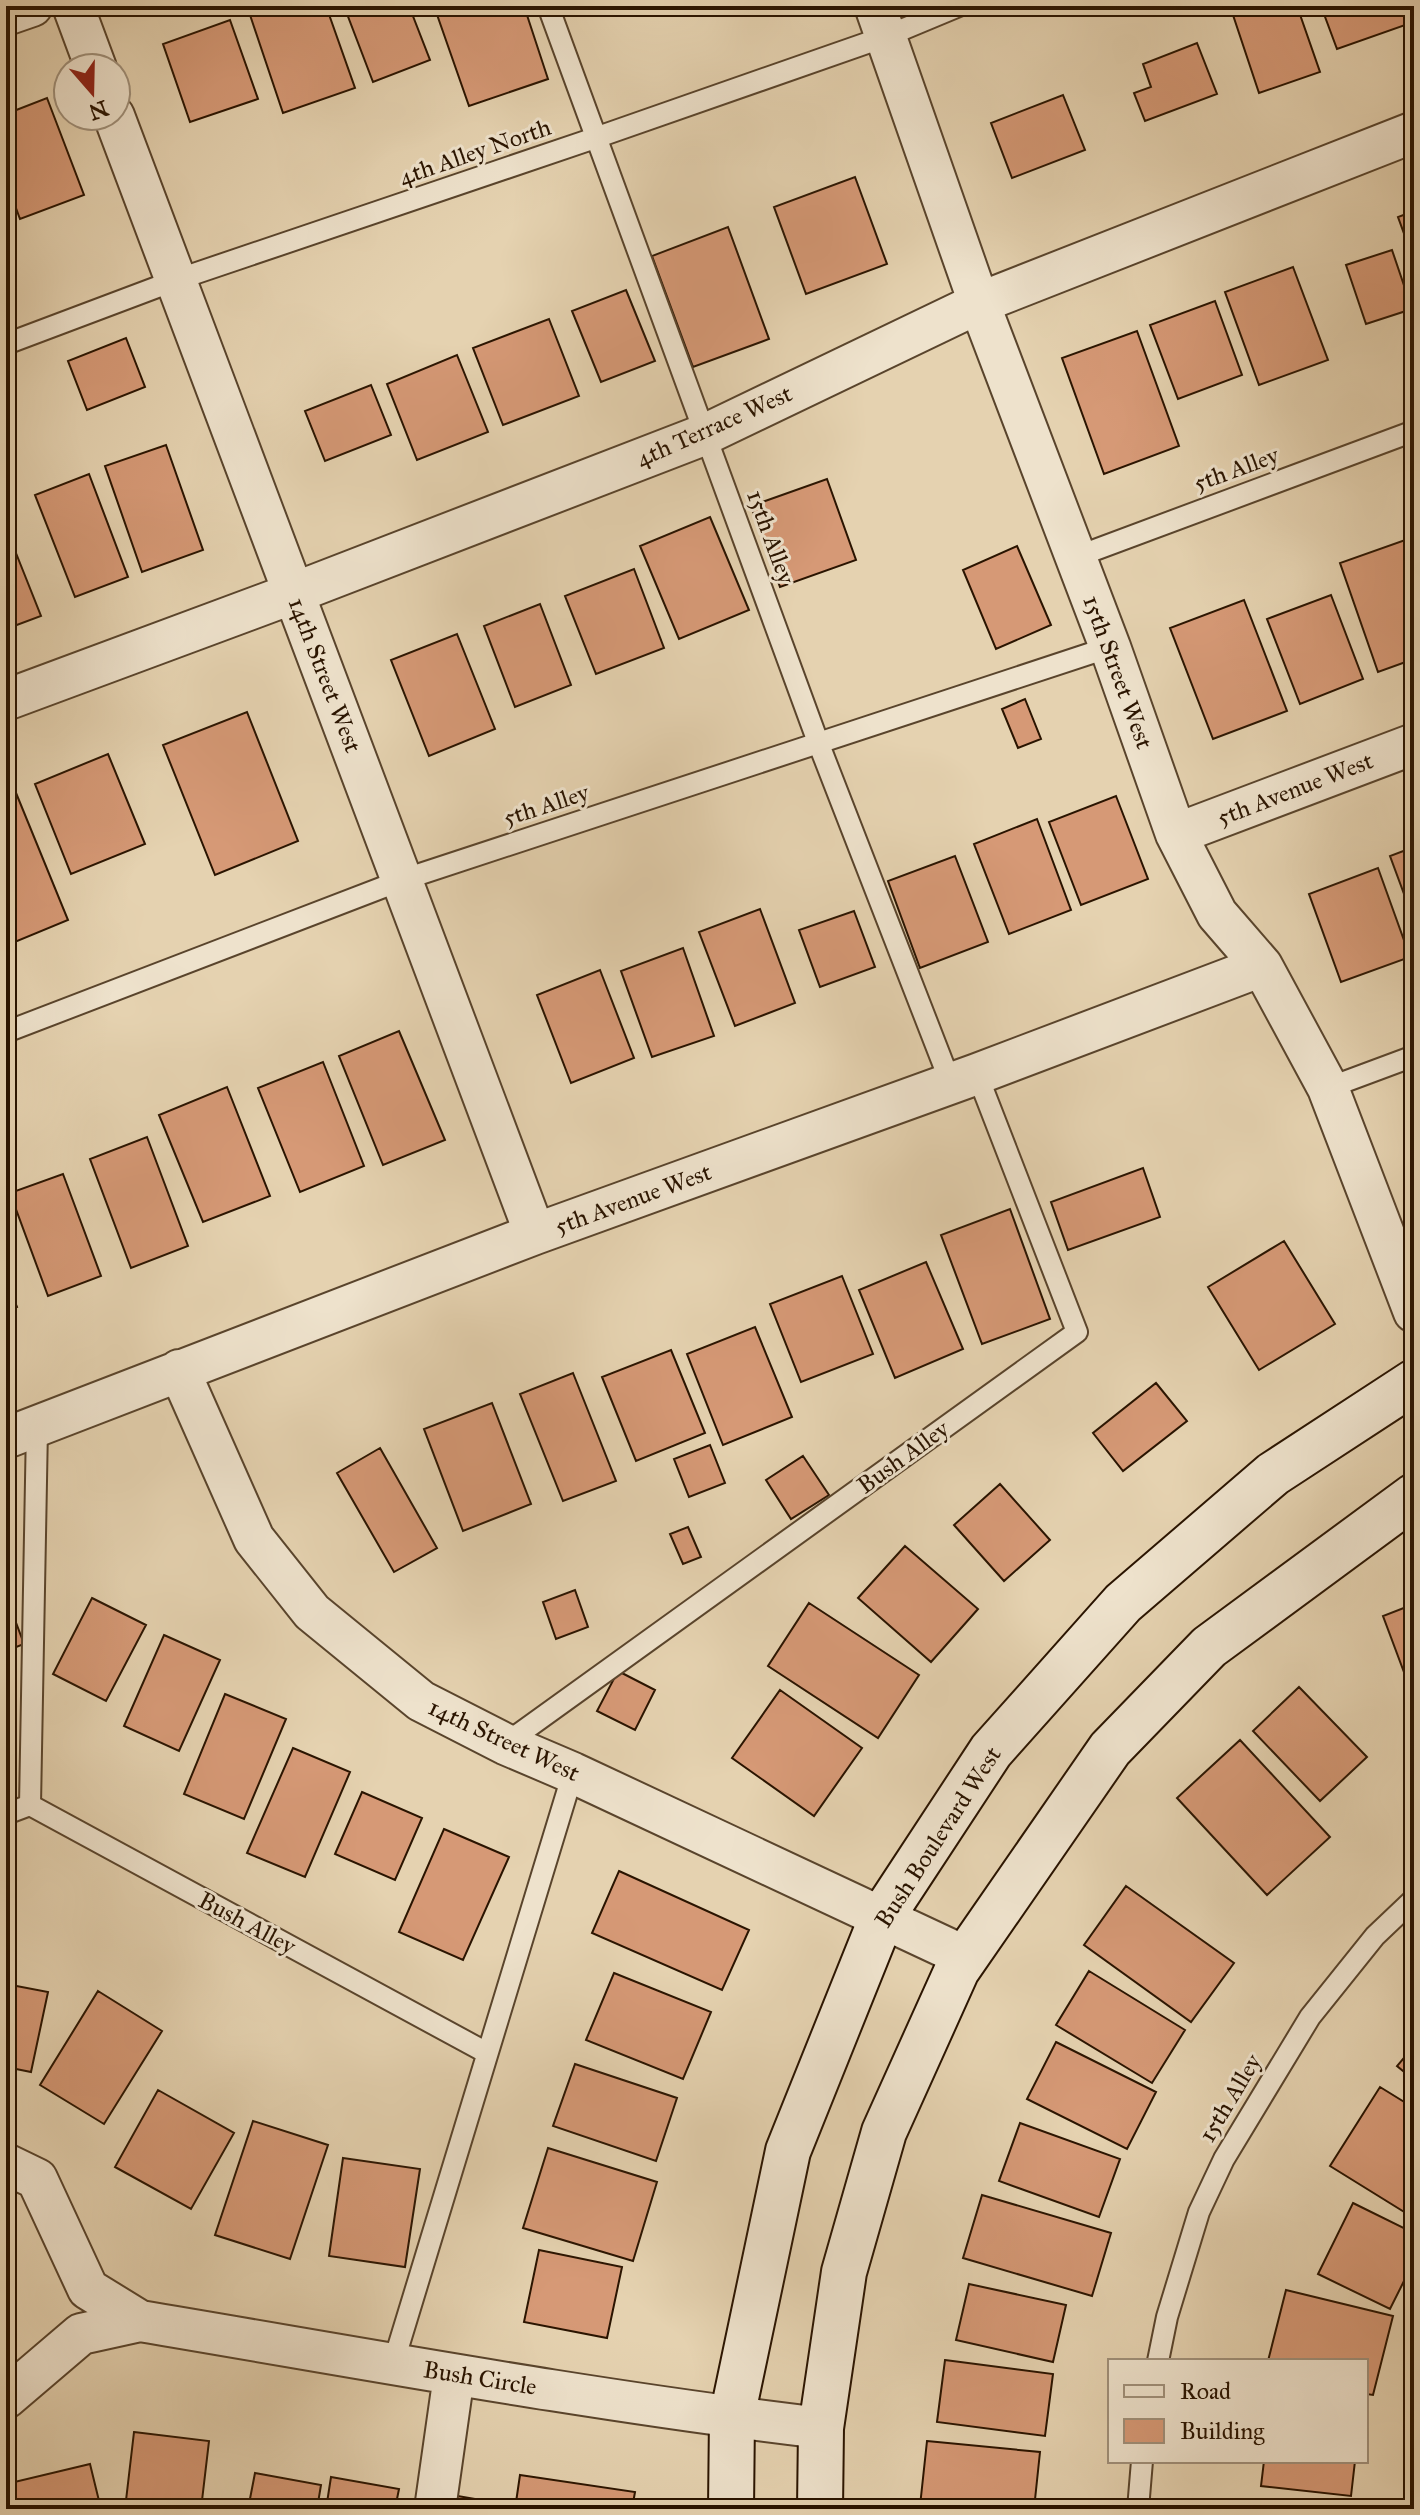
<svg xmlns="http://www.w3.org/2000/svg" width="1420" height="2515" font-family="'IM FELL Great Primer',serif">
  <rect width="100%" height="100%" fill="#e5d2b0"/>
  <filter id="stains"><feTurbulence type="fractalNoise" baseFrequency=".0025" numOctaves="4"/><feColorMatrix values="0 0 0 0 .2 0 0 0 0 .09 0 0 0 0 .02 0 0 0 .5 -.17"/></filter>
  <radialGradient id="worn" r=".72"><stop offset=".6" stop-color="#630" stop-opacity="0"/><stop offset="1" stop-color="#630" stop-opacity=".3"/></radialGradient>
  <path fill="#d69976" stroke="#2a1400" stroke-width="2" d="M 268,6 L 326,6 L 355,88 L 283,113 L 249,12 Z
    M 344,6 L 409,6 L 430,60 L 373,82 Z
    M 434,6 L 524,6 L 548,79 L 469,106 Z
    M 1230,6 L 1297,6 L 1320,72 L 1259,93 Z
    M 1321,6 L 1404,6 L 1411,23 L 1337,49 Z
    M 230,20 L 258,99 L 190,122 L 163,44 Z
    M 1197,43 L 1217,94 L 1145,121 L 1134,93 L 1151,87 L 1143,64 Z
    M 1063,95 L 1085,150 L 1012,178 L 991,123 Z
    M 47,98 L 84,195 L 20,219 L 6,181 L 6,114 Z
    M 855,177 L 887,264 L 806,294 L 774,207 Z
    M 1414,211 L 1414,261 L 1398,217 Z
    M 728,227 L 769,339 L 693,367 L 652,256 Z
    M 1392,250 L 1412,309 L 1366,324 L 1346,265 Z
    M 1293,267 L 1328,360 L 1259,385 L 1225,292 Z
    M 626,290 L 655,361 L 601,382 L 572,311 Z
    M 1215,301 L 1242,375 L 1178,399 L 1150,325 Z
    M 549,319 L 579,396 L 503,425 L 473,348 Z
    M 1137,331 L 1179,446 L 1104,474 L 1062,358 Z
    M 126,338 L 145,387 L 87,410 L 68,361 Z
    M 457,355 L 488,432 L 417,460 L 387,384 Z
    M 371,385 L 391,435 L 325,461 L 305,411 Z
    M 166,445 L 203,550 L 142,572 L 105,466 Z
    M 89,474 L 128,577 L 75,597 L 35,495 Z
    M 827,479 L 856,560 L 780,587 L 751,506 Z
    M 710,517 L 749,610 L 679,639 L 640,546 Z
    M 6,528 L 41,616 L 6,629 Z
    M 1408,539 L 1414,556 L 1414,659 L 1378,672 L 1340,563 Z
    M 1017,546 L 1051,625 L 996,649 L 963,570 Z
    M 634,569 L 664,648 L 596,674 L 565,596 Z
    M 1331,595 L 1363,679 L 1300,704 L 1267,619 Z
    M 1244,600 L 1287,711 L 1213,739 L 1170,628 Z
    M 540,604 L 571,685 L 515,707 L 484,626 Z
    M 457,634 L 495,729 L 429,756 L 391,660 Z
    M 1025,699 L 1041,739 L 1018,748 L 1002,709 Z
    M 247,712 L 298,841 L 215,875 L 163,745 Z
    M 108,754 L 145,844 L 71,874 L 35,784 Z
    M 14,788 L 68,920 L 10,944 L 6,934 L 6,791 Z
    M 1116,796 L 1148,879 L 1081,905 L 1049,822 Z
    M 1037,819 L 1071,910 L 1009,934 L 974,844 Z
    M 1414,847 L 1414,921 L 1390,856 Z
    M 955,856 L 988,942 L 920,968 L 888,881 Z
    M 1378,868 L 1410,957 L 1341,982 L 1309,894 Z
    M 760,909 L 795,1003 L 735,1026 L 699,932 Z
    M 854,911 L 875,967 L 820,987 L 799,930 Z
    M 683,948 L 714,1036 L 652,1057 L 621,971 Z
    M 600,970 L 634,1058 L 571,1083 L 537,995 Z
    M 399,1031 L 445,1140 L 383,1165 L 339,1056 Z
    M 323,1062 L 364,1166 L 300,1192 L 258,1088 Z
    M 227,1087 L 270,1196 L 203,1222 L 159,1115 Z
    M 147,1137 L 188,1246 L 131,1268 L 90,1159 Z
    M 1143,1168 L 1160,1217 L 1068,1250 L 1051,1202 Z
    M 63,1174 L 101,1276 L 48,1296 L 10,1193 Z
    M 1010,1209 L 1050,1319 L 982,1344 L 941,1235 Z
    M 1284,1241 L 1335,1324 L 1259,1370 L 1208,1287 Z
    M 926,1262 L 963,1349 L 895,1378 L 859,1290 Z
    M 842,1276 L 873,1354 L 801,1382 L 770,1304 Z
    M 6,1280 L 17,1307 L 6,1312 Z
    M 755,1327 L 792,1417 L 723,1445 L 687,1354 Z
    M 671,1350 L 705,1433 L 636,1461 L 602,1377 Z
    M 573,1373 L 616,1481 L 563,1501 L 520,1394 Z
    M 1156,1383 L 1187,1421 L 1123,1471 L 1093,1433 Z
    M 492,1403 L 531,1504 L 463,1531 L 424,1429 Z
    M 710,1445 L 725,1483 L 689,1497 L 674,1459 Z
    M 380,1448 L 437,1548 L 394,1572 L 337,1473 Z
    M 803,1456 L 829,1495 L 791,1519 L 766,1480 Z
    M 1000,1484 L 1050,1540 L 1004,1581 L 954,1525 Z
    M 688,1527 L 701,1557 L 683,1564 L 670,1534 Z
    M 905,1546 L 978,1609 L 931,1662 L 858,1598 Z
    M 575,1590 L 588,1627 L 556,1639 L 543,1602 Z
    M 6,1596 L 24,1644 L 6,1651 Z
    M 92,1598 L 146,1625 L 106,1701 L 53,1674 Z
    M 809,1603 L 919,1675 L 878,1738 L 768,1666 Z
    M 1414,1604 L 1414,1699 L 1383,1616 Z
    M 164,1635 L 220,1660 L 179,1751 L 124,1726 Z
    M 618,1671 L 655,1690 L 635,1730 L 597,1711 Z
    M 1299,1687 L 1367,1757 L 1320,1801 L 1253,1731 Z
    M 780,1690 L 862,1748 L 814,1816 L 732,1758 Z
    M 225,1694 L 286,1719 L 244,1819 L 184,1794 Z
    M 1240,1740 L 1330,1837 L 1267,1895 L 1177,1798 Z
    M 293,1748 L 350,1772 L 305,1877 L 247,1853 Z
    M 362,1792 L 422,1818 L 395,1880 L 335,1854 Z
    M 444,1829 L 509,1857 L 463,1960 L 399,1932 Z
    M 619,1871 L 749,1930 L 722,1990 L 592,1933 Z
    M 1126,1886 L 1234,1963 L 1191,2022 L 1084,1945 Z
    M 1089,1971 L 1185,2030 L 1152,2083 L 1056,2025 Z
    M 614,1973 L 711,2012 L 683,2079 L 586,2040 Z
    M 6,1984 L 48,1992 L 31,2072 L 6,2067 Z
    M 98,1991 L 162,2031 L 104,2124 L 40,2085 Z
    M 1056,2042 L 1156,2092 L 1127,2149 L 1027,2099 Z
    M 1414,2046 L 1414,2080 L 1397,2066 Z
    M 575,2064 L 677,2098 L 656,2161 L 553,2126 Z
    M 1380,2087 L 1414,2108 L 1414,2218 L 1330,2166 Z
    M 158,2090 L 234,2133 L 191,2209 L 115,2167 Z
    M 253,2121 L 328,2145 L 290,2259 L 215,2235 Z
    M 1020,2123 L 1120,2159 L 1099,2217 L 999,2181 Z
    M 548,2148 L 657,2182 L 633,2261 L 523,2228 Z
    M 343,2158 L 420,2169 L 405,2267 L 329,2256 Z
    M 982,2195 L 1111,2233 L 1092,2296 L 963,2258 Z
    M 1353,2203 L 1414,2233 L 1414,2261 L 1390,2309 L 1318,2274 Z
    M 539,2250 L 622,2267 L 607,2338 L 524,2322 Z
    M 969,2284 L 1066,2305 L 1053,2362 L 956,2340 Z
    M 1286,2290 L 1393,2316 L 1373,2395 L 1366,2394 L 1366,2361 L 1268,2361 Z
    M 945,2360 L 1053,2374 L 1045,2436 L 937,2422 Z
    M 134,2432 L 209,2441 L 201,2509 L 125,2509 Z
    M 927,2441 L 1040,2452 L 1034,2509 L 957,2509 L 920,2506 Z
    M 1264,2461 L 1355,2461 L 1351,2496 L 1261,2486 Z
    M 90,2464 L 101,2509 L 6,2509 L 6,2484 Z
    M 255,2473 L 321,2485 L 317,2509 L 248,2509 Z
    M 520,2475 L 635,2492 L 632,2509 L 515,2509 Z
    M 331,2477 L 399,2489 L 395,2509 L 326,2509 Z
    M 446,2494 L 487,2501 L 486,2509 L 443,2509 Z"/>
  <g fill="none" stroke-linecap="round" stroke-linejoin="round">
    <defs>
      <path id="service" d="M 548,6 L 818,742 L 951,1084
        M 6,344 L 176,280 L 595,138 L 887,36 L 959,6
        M 1076,557 L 1414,431
        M 6,1032 L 402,880 L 1110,647
        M 1328,1088 L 1414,1056
        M 505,1744 L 1077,1332 L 977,1074
        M 30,1805 L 37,1427
        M 6,1814 L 30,1805 L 487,2053
        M 1158,2361 L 1167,2317 L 1199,2212 L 1224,2159 L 1310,2017 L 1375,1936 L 1414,1899
        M 393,2364 L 573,1773
        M 1138,2509 L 1142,2461"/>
      <path id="minor" d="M 73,6 L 96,68
        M 875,6 L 979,303 L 1110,647 L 1176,834 L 1217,914 L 1262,966 L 1328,1088 L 1414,1312
        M 6,15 L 32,6
        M 114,116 L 535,1234
        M 6,700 L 294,593 L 706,434 L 979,303 L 1414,132
        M 1176,834 L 1414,744
        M 179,1370 L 254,1539 L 312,1612 L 421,1701 L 505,1744 L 573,1773 L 966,1957
        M 6,1438 L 535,1234 L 977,1074 L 1262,966
        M 6,2164 L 37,2179 L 88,2289 L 140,2321 L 81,2334 L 6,2398
        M 140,2321 C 367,2359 593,2401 821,2428
        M 435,2509 L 454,2375"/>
      <path id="secondary" d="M 731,2509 L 732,2417 L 788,2151 L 882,1917 L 991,1751 L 1123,1603 L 1273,1474 L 1414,1382
        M 820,2509 L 821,2428 L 844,2272 L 884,2132 L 957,1970 L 1110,1749 L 1209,1647 L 1414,1496"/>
    </defs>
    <use href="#service" stroke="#59442c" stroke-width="24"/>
    <use href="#minor" stroke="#59442c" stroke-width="44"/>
    <use href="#secondary" stroke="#2a1400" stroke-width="48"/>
    <use href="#service" stroke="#eee2cc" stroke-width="20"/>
    <use href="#minor" stroke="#eee2cc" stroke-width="40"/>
    <use href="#secondary" stroke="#eee2cc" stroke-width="44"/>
  </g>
  <g text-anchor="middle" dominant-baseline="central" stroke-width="6" stroke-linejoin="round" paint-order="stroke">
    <g font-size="24" fill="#2a1400" stroke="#eee2cc">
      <text transform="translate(475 152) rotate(-19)">4th Alley North</text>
      <text transform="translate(714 426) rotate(-24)">4th Terrace West</text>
      <text transform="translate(1236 469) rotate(-20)">5th Alley</text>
      <text transform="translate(771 537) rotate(70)">15th Alley</text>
      <text transform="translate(1118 672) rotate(70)">15th Street West</text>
      <text transform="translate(325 675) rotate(69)">14th Street West</text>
      <text transform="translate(1295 789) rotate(-21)">5th Avenue West</text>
      <text transform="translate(546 805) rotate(-18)">5th Alley</text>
      <text transform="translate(633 1199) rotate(-20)">5th Avenue West</text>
      <text transform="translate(903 1457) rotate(-36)">Bush Alley</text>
      <text transform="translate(504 1740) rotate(25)">14th Street West</text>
      <text transform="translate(938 1837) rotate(-57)">Bush Boulevard West</text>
      <text transform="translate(247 1923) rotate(28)">Bush Alley</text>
      <text transform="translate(1230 2098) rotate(-59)">15th Alley</text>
      <text transform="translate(480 2378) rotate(9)">Bush Circle</text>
    </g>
  </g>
  <rect width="1420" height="2515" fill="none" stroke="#e5d2b0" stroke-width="32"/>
  <rect x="8" y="8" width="1404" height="2499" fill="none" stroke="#2a1400" stroke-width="4"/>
  <rect x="16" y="16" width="1388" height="2483" fill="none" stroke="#2a1400" stroke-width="2"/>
  <rect x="1108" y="2359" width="260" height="104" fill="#eee2cc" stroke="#a0907a" stroke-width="2"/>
  <rect x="1124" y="2385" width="40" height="12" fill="#eee2cc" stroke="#a0907a" stroke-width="2"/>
  <text x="1180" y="2399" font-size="24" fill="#2a1400">Road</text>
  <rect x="1124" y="2419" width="40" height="24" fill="#d69976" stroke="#a0907a" stroke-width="2"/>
  <text x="1180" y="2439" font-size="24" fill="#2a1400">Building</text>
  <g transform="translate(92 92) rotate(160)"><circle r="38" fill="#eee2cc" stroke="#a0907a" stroke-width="2"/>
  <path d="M0-6L14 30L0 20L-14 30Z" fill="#8f2418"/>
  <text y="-12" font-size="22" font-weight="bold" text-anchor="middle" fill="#2a1400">N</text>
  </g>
  <rect width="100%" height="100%" filter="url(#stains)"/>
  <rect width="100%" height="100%" fill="url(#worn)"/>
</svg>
